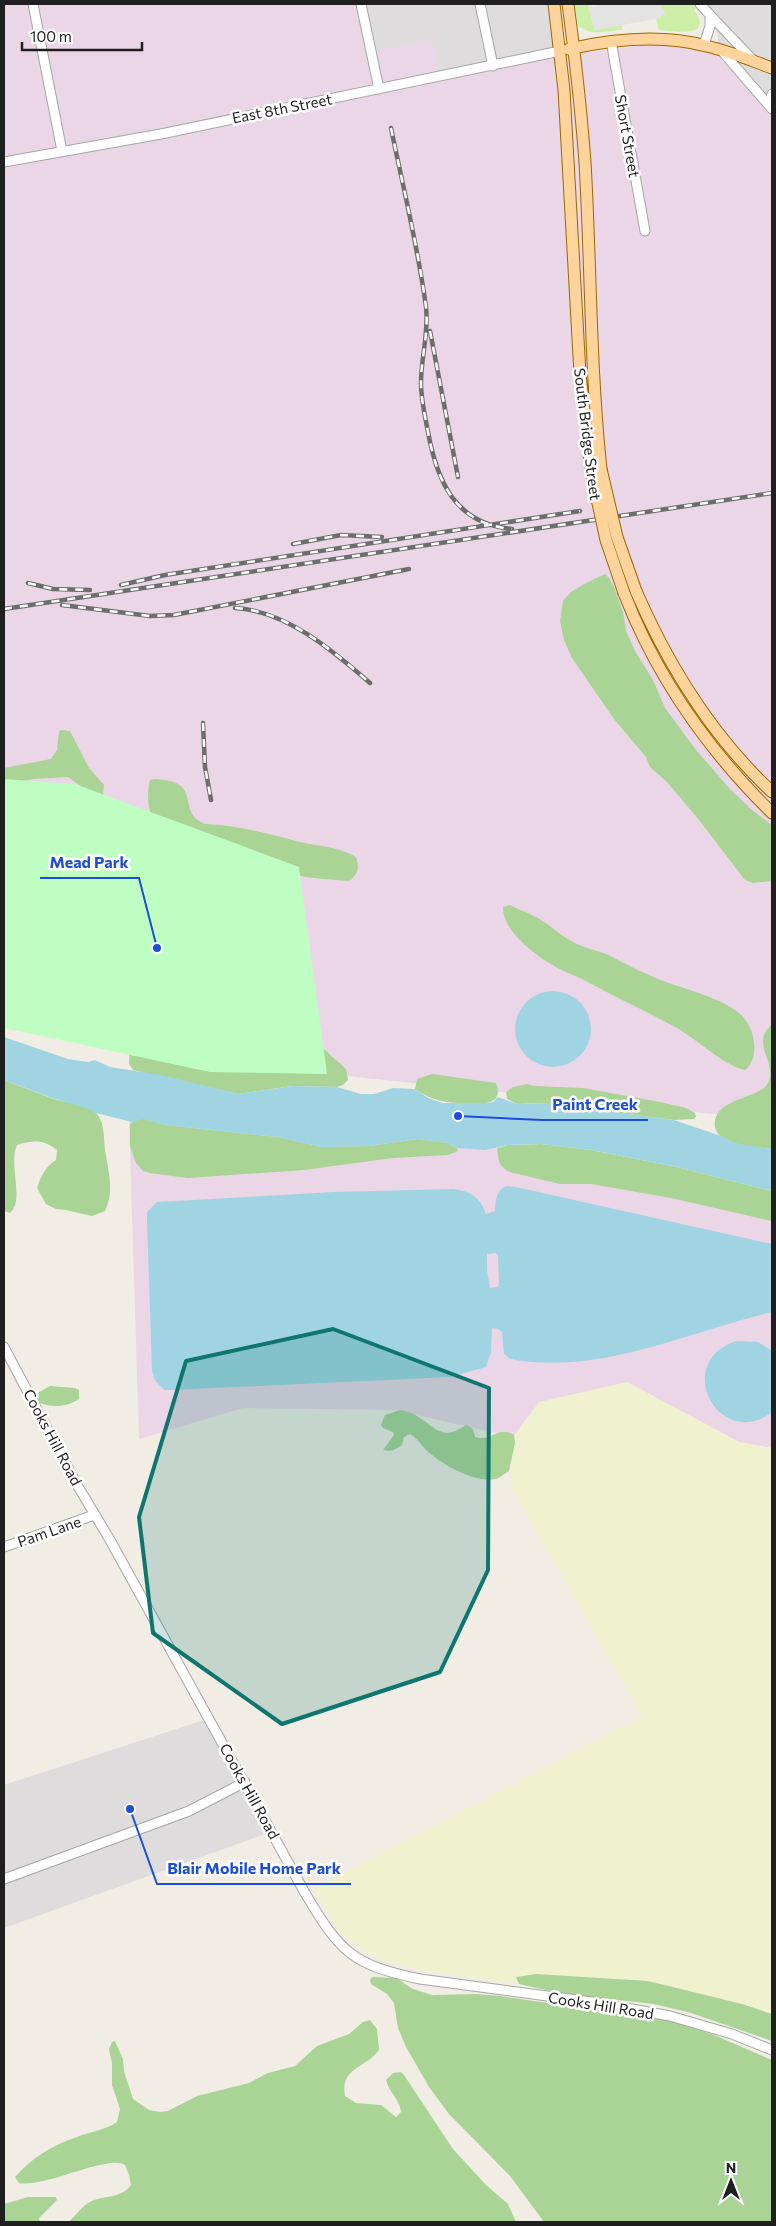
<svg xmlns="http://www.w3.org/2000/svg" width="776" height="2226" font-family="Commissioner,sans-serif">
  <rect width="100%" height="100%" fill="#f1ede5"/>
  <path fill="#dedcdc" d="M 364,4 L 549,4 L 556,50 L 438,74 L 373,52 Z
    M 706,4 L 772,4 L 772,113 L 719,52 L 716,15 Z
    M 207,1719 L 268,1833 L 4,1928 L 4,1785 Z"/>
  <path fill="#ebd6e7" d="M 4,4 L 364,4 L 373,52 L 432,39 L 438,74 L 556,50 L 592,52 L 651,44 L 719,52 L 772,113 L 772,1120 L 327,1074 L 4,779 Z
    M 129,1120 L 429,1135 L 772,1197 L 772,1448 L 739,1442 L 627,1382 L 513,1437 L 394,1410 L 243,1408 L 139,1439 Z"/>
  <path fill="#eff1cf" d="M 627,1382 L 739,1442 L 772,1448 L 772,2013 L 732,2003 L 628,1984 L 515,1983 L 415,1969 L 372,1955 L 341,1934 L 314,1889 L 642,1716 L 511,1487 L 513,1437 L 539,1402 Z"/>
  <path fill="#cbefa6" d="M 574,4 L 588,4 L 594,30 L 622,25 L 622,30 C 609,30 592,37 581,27 L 579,28 Z
    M 660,4 L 692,4 L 696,8 L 694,10 C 714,39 676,31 659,30 L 656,19 L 665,14 Z"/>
  <path fill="#a9d496" d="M 605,574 L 609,578 L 614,587 L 623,612 L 626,631 L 635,651 L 653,680 L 665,708 L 696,750 L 731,790 L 752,810 L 772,825 L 772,881 L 753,883 L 745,880 L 699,820 L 667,782 L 650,767 L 646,757 L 614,719 L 572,658 L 564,640 L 560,621 L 563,601 L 571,592 L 586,583 Z
    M 62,730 L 70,731 L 89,768 L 104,785 L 103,795 L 99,796 L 89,792 L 68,777 L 33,779 L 9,784 L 4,783 L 4,768 L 51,759 L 57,750 L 59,731 Z
    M 154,779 C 206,781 174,811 205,824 C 238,825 269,834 300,842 C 321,847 337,846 356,857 C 359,868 359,872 351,880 L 347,881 L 313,878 L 264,870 L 153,819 C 147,807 147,793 150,780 Z
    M 510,905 C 519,910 529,913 538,918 C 553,927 565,940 582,946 C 591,950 600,951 608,955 C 626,964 643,973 663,981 C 685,989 721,998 739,1013 C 755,1026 761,1057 745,1070 C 723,1065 698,1040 677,1028 C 646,1011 613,996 582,979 C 569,973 556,968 544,960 C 528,949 503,929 503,907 Z
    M 772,1024 L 772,1149 C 758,1147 718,1146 715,1127 C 711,1097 764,1099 769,1081 C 776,1060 750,1044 772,1024 Z
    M 130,1035 L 316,1042 L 346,1069 L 348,1080 L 343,1085 L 337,1087 L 292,1086 L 238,1094 L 133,1070 L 129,1064 Z
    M 432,1074 L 496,1083 C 500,1094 498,1101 486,1103 C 458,1103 439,1106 415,1089 L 417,1079 Z
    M 4,1080 C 20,1086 37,1093 54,1099 C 66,1103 88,1104 97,1114 C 106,1125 103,1142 106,1155 C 109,1174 114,1192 105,1211 L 92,1216 L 66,1210 L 56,1209 L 46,1204 L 37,1188 C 41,1176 45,1167 56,1160 L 57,1150 C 44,1139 32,1140 17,1145 C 8,1165 25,1200 10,1213 L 4,1211 Z
    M 528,1084 L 534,1086 L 583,1088 L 660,1102 L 686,1108 L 695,1113 L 696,1117 L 694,1119 L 674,1120 L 542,1103 L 517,1104 L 507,1099 L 506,1092 L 513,1087 Z
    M 143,1118 L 165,1125 L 278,1137 L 322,1147 L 369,1146 L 418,1139 L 447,1143 L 457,1148 L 458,1151 L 448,1155 L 393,1158 L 304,1170 L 188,1178 L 150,1173 L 143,1171 L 136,1163 L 130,1146 L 130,1125 L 132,1122 Z
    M 541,1144 L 591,1150 L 677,1167 L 772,1191 L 772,1221 L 671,1198 L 591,1184 L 560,1184 L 510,1172 C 499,1167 498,1160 497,1148 L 508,1145 Z
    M 50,1386 L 75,1388 L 79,1390 L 79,1399 C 68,1407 52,1408 40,1403 L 36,1397 L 36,1394 Z
    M 400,1410 C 432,1415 435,1447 466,1425 L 473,1429 L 475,1437 C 492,1442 498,1425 514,1435 L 515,1443 L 509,1471 C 505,1473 500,1478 496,1479 C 476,1483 447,1467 432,1455 C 423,1449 419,1439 410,1434 L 404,1437 L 402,1445 C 395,1450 391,1452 383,1450 L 394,1435 L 393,1432 L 383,1428 L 381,1425 L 385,1415 Z
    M 536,1974 L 648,1981 L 742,2004 L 772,2014 L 772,2041 L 691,2013 L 654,2004 L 564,1994 L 519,1984 L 516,1977 Z
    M 372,1977 L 396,1978 L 413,1989 L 432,1995 L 475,1994 L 500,1996 L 673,2021 L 714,2035 L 772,2060 L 772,2222 L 544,2222 L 510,2176 L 449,2114 L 429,2087 L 406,2047 L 398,2028 L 394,2003 L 387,1994 L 371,1984 L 370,1980 Z
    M 370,2020 L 377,2029 L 379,2050 C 365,2069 340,2067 345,2096 L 356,2103 L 381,2105 L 396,2117 L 401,2112 C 400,2100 389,2092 386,2080 L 393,2073 L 401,2072 L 404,2075 L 453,2149 L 486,2185 L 508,2204 L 516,2222 L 69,2222 C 75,2216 82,2206 90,2202 C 103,2195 121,2199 131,2185 L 129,2175 L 125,2165 C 108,2154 46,2188 19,2183 L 15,2177 C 32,2158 52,2145 77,2137 C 91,2131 104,2131 117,2122 L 120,2109 L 112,2085 L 112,2063 L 109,2049 L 112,2042 L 115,2041 L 123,2059 L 124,2071 L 133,2099 L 149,2110 L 160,2112 L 168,2111 L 197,2096 L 249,2083 L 268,2073 L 295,2066 L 317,2046 L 349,2034 L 363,2022 Z
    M 28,2197 L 56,2197 L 57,2200 L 39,2218 L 40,2222 L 4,2222 L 4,2204 Z"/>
  <path fill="#bffec3" d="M 4,779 L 75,784 L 299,867 L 327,1074 L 210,1072 L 4,1028 Z"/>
  <path fill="#e3e3e3" d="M 607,4 L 660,4 L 665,14 L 656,19 L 594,30 L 589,7 Z"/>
  <path fill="#a1d4e3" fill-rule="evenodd" d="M515 1029a38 38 0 1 1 76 0a38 38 0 1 1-76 0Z
    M 4,1037 L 68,1059 L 88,1062 L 95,1060 L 110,1067 L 161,1075 L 238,1094 L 292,1086 L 337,1087 L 361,1094 L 374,1094 L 393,1088 L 415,1089 L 428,1098 L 443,1103 L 486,1103 L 493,1102 L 498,1097 L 517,1104 L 542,1103 L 674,1120 L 718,1135 L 739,1144 L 772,1149 L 772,1191 L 677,1167 L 591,1150 L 541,1144 L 508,1145 L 485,1150 L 457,1148 L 447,1143 L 418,1139 L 368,1146 L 322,1147 L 278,1137 L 165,1125 L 143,1119 L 132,1122 L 96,1113 L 86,1108 L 55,1099 L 4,1080 Z
    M 506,1186 L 516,1187 L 772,1244 L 772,1312 C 687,1332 599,1376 510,1359 L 504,1354 L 502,1332 L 498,1329 L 492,1328 L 491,1352 L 486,1367 L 450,1377 L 172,1390 L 164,1390 L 155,1380 L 152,1371 L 147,1220 L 147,1212 L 157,1202 L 333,1192 L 453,1189 C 471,1191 481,1198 486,1214 L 495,1211 C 496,1200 495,1192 506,1186 ZM 496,1253 L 498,1256 L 499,1285 L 497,1287 L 490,1288 L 487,1270 L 487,1254 Z
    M 736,1341 L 758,1342 L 772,1351 L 772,1412 C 720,1452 671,1363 736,1341 Z"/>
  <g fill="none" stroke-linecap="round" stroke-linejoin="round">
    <defs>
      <path id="minor" d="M 33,4 L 62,151
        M 361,4 L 379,89
        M 480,4 L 493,66
        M 700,4 L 710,15 L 710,26 L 704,45
        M 710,15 L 753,60
        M 611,41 L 645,231
        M 721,50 L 772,109
        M 769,105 L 772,94
        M 4,162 L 161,134 L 560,51
        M 4,1347 L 76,1483 L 110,1540 L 305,1893 C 340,1952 352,1965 420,1979 L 599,2003 L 670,2016 L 732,2034 L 772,2050
        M 4,1547 L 94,1515
        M 4,1879 L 189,1811 L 245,1782"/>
      <path id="major" d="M 554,4 L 564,90 L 580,374 L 591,471
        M 568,4 C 575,56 581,109 585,162 C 591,265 590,367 601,469
        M 569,49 C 613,39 662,34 706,46 C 729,51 750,60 772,68
        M 636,591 C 668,665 713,737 772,792
        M 624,593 C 657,678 707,749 772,813"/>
    </defs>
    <use href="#minor" stroke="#a6a6a6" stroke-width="11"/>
    <use href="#major" stroke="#9b6700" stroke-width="13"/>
    <use href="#minor" stroke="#fff" stroke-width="9"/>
    <use href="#major" stroke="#ffd49c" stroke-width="11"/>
    <defs>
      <path id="rail" d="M 391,128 C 403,187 418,247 426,307 C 429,333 421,357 421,383 C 421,399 425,416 428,432 C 437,481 455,524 512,529
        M 430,331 L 458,477
        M 293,544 L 341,535 L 382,537
        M 28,583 L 53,589 L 90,590
        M 121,585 L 165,575 L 580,511
        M 62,605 L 150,616 L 174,615 L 409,569
        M 235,608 C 287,611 333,651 370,683
        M 4,609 L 772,493
        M 203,723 L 205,767 L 211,800"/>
    </defs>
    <use href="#rail" stroke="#6d6d6d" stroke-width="4.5"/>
    <use href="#rail" stroke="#fff" stroke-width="2.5" stroke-dasharray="8" stroke-linecap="butt"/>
    <defs>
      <path id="major-bridge" d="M 601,469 L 617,537 L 636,591
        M 591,471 L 606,540 L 624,593"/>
    </defs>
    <use href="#major-bridge" stroke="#9b6700" stroke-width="13" stroke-linecap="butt"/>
    <use href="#major-bridge" stroke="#ffd49c" stroke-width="11"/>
  </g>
  <path fill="#0f766e" fill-opacity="0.2" stroke="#0f766e" stroke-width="4" stroke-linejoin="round" d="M 333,1329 L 489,1388 L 488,1570 L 440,1672 L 282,1724 L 153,1633 L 139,1517 L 186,1361 Z"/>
  <g text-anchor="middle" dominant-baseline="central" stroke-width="5" stroke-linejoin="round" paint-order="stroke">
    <g font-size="15" fill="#1f1f1f" stroke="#fff">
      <text transform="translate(282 108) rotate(-11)">East 8th Street</text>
      <text transform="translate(628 136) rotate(80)">Short Street</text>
      <text transform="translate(588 434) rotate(83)">South Bridge Street</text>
      <text transform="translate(53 1437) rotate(62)">Cooks Hill Road</text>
      <text transform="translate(49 1531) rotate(-19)">Pam Lane</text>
      <text transform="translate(250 1791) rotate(61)">Cooks Hill Road</text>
      <text transform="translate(601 2005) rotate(9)">Cooks Hill Road</text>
    </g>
  </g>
  <path fill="none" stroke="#1d4ed8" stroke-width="2" d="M157 948L139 878H40M458 1116L542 1120H648M130 1809L157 1884H351"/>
  <g fill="#1d4ed8" stroke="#fff" stroke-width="2">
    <circle cx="157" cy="948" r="5"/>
    <circle cx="458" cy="1116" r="5"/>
    <circle cx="130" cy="1809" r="5"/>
  </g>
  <g font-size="16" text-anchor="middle" font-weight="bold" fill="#1d4ed8" stroke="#fff" stroke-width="5" stroke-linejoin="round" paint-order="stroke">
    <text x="89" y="868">Mead Park</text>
    <text x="595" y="1110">Paint Creek</text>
    <text x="254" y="1874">Blair Mobile Home Park</text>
  </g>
  <rect width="776" height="2226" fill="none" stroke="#1f1f1f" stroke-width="10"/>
  <g transform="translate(731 2181)" stroke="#ffffff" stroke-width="4" paint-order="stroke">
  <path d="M0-4L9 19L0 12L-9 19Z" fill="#1f1f1f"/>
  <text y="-8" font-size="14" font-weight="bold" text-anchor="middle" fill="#1f1f1f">N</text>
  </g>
  <path d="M22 42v8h120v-8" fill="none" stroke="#1f1f1f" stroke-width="2.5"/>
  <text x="30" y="42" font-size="15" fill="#1f1f1f" stroke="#ffffff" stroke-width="4" paint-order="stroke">100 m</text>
</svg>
